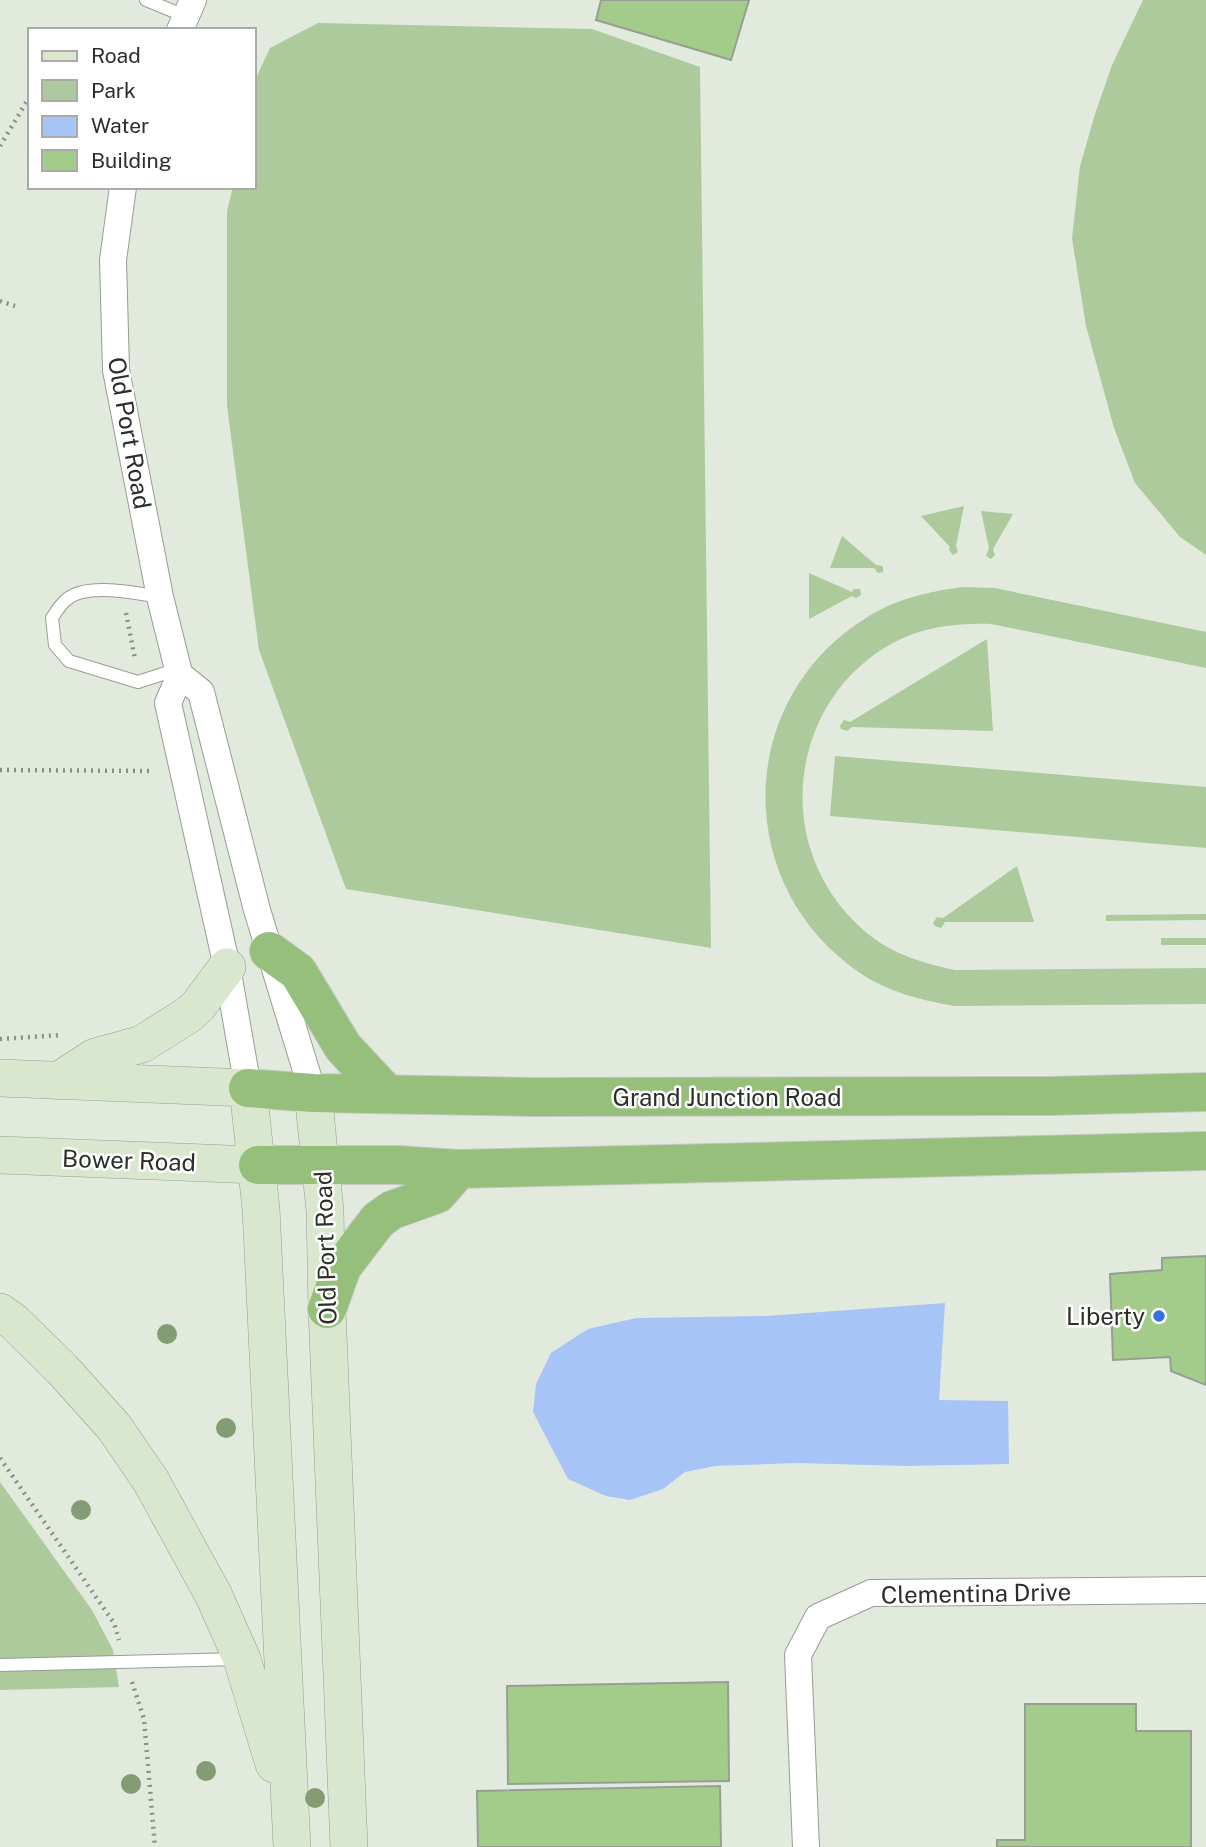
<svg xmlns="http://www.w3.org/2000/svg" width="1206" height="1847" font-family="'Public Sans',sans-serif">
  <rect width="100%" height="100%" fill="#e2eade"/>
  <path fill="#adca9d" d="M 1143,0 L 1206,0 L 1206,555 L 1180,537 L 1135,483 L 1114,428 L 1086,326 L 1072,238 L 1080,166 L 1095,114 L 1112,65 Z
    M 318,23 L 592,29 L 700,67 L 711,948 L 346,889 L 259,650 L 227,406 L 227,211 L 233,187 L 254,187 L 256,78 L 270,48 Z
    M 964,506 L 956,546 L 958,552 L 953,555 L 949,550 L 950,547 L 921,516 Z
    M 981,511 L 1013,514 L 993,549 L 995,555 L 991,559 L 986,556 L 989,548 Z
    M 842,536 L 876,565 L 883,566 L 883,572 L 878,573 L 874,568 L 830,568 Z
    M 809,573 L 852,592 L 854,589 L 860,589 L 861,595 L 856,598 L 852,596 L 809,619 Z
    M 962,587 L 995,588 L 1206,632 L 1206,668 L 991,624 C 961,623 931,626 903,638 C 811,680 776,794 824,881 C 840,911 868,939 899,953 C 917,961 936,966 955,970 L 1206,968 L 1206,1004 L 954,1006 C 921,1000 888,992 860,973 C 732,886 734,700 866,618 C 895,599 928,592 962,587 Z
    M 987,639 L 993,731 L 852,727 L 847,731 L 841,729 L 840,726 L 844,720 L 850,722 Z
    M 835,756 L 1206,787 L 1206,848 L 830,816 Z
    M 1017,866 L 1034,922 L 945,922 L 941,928 L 935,926 L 933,923 L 937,917 L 943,918 Z
    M 1206,914 L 1206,920 L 1106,921 L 1106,915 Z
    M 1161,938 L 1206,938 L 1206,945 L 1161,945 Z
    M 0,1482 L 92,1610 L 113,1650 L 119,1687 L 0,1690 Z"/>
  <path fill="#a7c4f7" d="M 945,1303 L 939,1400 L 1008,1401 L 1009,1464 L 907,1466 L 796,1463 L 715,1466 L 685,1472 L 663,1489 L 630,1500 L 606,1496 L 568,1479 L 533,1412 L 536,1384 L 551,1353 L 588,1329 L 636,1318 L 766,1316 Z"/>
  <path fill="#a3cc8b" stroke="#979e93" stroke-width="2" d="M 601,0 L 749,0 L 731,60 L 596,20 Z
    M 1206,1256 L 1206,1385 L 1171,1371 L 1170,1357 L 1113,1360 L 1110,1274 L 1162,1270 L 1162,1258 Z
    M 728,1682 L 729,1781 L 508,1784 L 507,1686 Z
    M 1025,1704 L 1136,1704 L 1136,1731 L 1191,1731 L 1191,1847 L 997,1847 L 997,1840 L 1025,1840 Z
    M 720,1786 L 721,1847 L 478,1847 L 477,1791 Z"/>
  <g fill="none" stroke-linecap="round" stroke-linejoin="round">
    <defs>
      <path id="service" d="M 146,0 L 185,16
        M 160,597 C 135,593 86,582 66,600 C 60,605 56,612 52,618 L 55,645 L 69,661 L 138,682 L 178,669
        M 0,1665 L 238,1659"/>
      <path id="minor" d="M 180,30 L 193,0
        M 123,187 L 113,260 L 116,370 L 160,597 L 178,669 L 180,675 L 201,692 L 257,910 L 313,1093
        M 180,675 L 168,703 L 227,967 L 248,1088
        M 806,1847 L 798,1655 L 818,1617 L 871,1593 L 1206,1590"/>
      <path id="secondary" d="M 0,1078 L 248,1088 L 261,1209 L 292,1847
        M 58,1081 L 95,1057 L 142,1044 L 188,1015 L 198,1006 L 227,967
        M 313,1093 L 325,1211 L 327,1309 L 349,1847
        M 0,1155 L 258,1165
        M 0,1312 L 14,1322 L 62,1369 L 114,1427 L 151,1481 L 214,1596 L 242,1659 L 274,1764"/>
      <path id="trunk" d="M 269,951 L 298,972 L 343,1047 L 386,1093
        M 248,1088 L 313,1093 L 532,1097 L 1049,1096 L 1206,1092
        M 258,1165 L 397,1165 L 459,1169 L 1206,1151
        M 327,1309 L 342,1267 L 378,1220 L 392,1210 L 437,1194 L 459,1169"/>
    </defs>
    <use href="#service" stroke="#969e93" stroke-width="14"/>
    <use href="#minor" stroke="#969e93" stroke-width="28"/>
    <use href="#secondary" stroke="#969e93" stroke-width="38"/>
    <use href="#trunk" stroke="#c8c9c7" stroke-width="40"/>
    <path stroke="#8a9087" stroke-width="4.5" stroke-dasharray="2 5" stroke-linecap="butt" d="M 136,30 L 137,29
      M 0,146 L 30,96
      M 0,301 L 15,306
      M 126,613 L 135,659
      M 0,770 L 153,771
      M 0,1039 L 62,1035
      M 0,1458 L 114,1623 L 119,1640
      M 132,1682 L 144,1719 L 155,1847"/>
    <use href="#service" stroke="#fff" stroke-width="12"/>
    <use href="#minor" stroke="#fff" stroke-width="26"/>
    <use href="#secondary" stroke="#d8e7ce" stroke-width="37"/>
    <use href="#trunk" stroke="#96bf7c" stroke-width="38"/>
  </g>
  <g fill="#849c73">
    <circle cx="167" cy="1334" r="10"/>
    <circle cx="226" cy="1428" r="10"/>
    <circle cx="81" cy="1510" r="10"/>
    <circle cx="206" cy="1771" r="10"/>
    <circle cx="131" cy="1784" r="10"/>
    <circle cx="315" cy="1798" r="10"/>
  </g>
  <circle fill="#3772e0" stroke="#fff" stroke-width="2.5" cx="1159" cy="1316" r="7"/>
  <g text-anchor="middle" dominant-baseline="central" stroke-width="5" stroke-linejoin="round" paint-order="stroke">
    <g font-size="24" fill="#2b2e29" stroke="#fff">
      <text transform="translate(130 433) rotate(80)">Old Port Road</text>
      <text x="727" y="1097">Grand Junction Road</text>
      <text transform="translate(129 1160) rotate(2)">Bower Road</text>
      <text transform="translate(325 1248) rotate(-92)">Old Port Road</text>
      <text transform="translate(976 1593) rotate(-1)">Clementina Drive</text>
    </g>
    <g font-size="24" fill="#2b2e29" stroke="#fff" text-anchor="end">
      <text x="1145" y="1316">Liberty</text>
    </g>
  </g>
  <rect x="28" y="28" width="228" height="161" fill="#ffffff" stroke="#aaaba9" stroke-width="2"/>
  <rect x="42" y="51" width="35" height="10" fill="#d8e7ce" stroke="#aaaba9" stroke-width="2"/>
  <text x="91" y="63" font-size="21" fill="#2b2e29">Road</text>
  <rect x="42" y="80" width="35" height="21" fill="#adca9d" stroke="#aaaba9" stroke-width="2"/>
  <text x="91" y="98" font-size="21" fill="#2b2e29">Park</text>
  <rect x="42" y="116" width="35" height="21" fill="#a7c4f7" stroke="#aaaba9" stroke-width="2"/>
  <text x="91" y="133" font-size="21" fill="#2b2e29">Water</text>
  <rect x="42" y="150" width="35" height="21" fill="#a3cc8b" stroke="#aaaba9" stroke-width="2"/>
  <text x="91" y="168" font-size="21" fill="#2b2e29">Building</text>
</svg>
